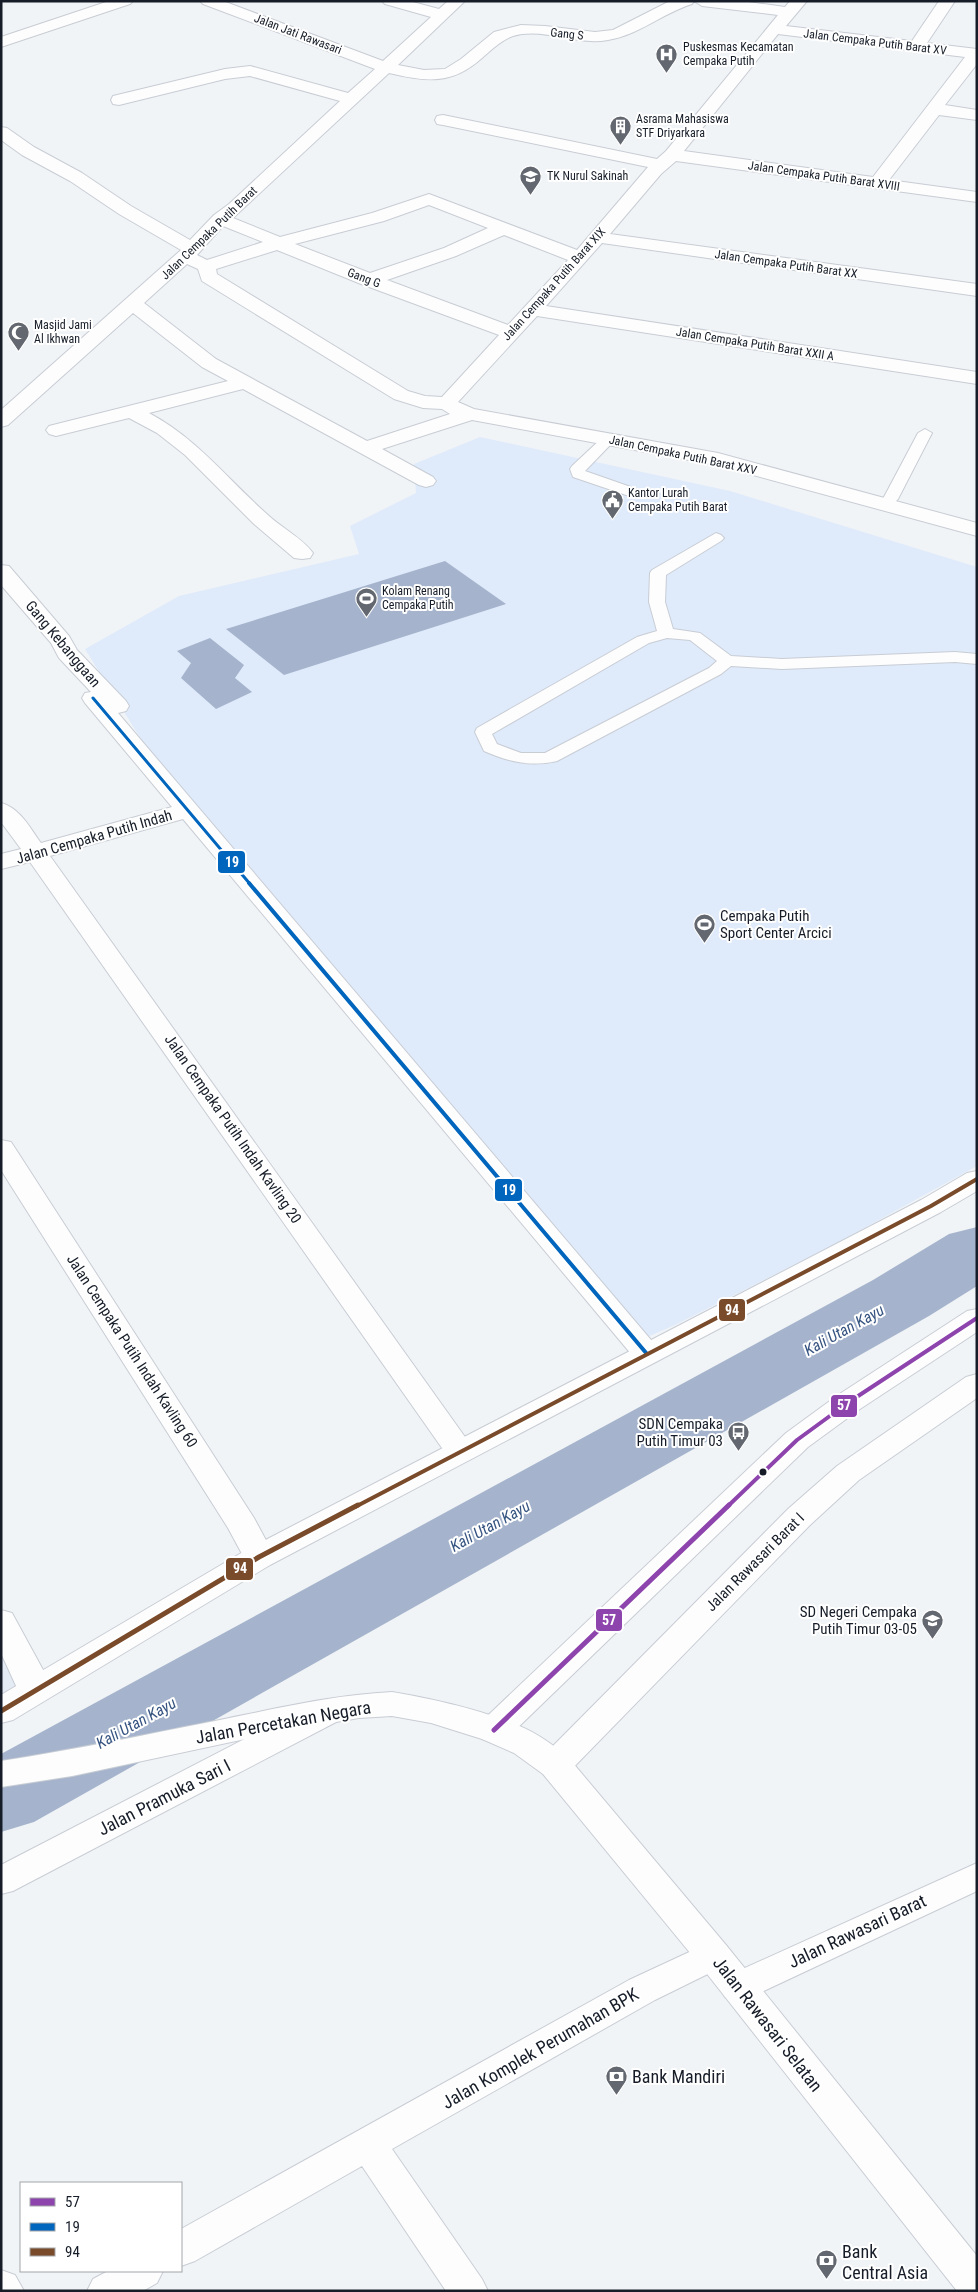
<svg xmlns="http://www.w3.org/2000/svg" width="978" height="2292" font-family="'Roboto Condensed',sans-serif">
  <rect width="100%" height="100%" fill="#f1f4f7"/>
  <path fill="#e4ebf5" d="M 1,1620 L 34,1690 L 1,1711 Z"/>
  <path fill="#dfeafb" d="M 480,437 L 730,491 L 977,567 L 977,1166 L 837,1243 L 675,1325 L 645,1338 L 152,757 L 85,649 L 179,596 L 359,554 L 350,526 L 416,493 L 414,464 Z"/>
  <path fill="#a5b4cc" d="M 445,561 L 506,604 L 284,675 L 226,629 Z
    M 210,638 L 244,665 L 235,678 L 252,692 L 216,709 L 181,678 L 191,663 L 177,651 Z"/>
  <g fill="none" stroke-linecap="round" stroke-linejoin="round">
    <path fill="#a5b4cc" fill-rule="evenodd" d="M 977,1227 L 977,1286 L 929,1316 L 34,1822 L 1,1832 L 1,1754 L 873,1280 L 949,1234 Z"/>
    <defs>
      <path id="service" d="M 925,429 L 932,433 L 898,499 L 889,508 L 879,508 L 876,505 L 884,497 L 918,433 Z
        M 609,435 L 616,439 L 585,471 L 645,492 L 648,495 L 645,498 L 635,498 L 573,477 L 570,469 L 572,466 L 604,436 Z
        M 716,533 L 721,535 L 724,538 L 721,541 L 666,575 L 665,602 L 673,629 L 700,633 L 731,656 L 782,659 L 955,652 L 977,654 L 977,664 L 955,662 L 782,669 L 731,666 L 721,674 L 557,761 C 530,767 509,762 484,751 L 475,732 L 477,728 L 637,637 L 657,631 L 649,602 L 650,573 L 652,570 ZM 667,638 L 690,640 L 717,661 L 709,668 L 545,753 L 521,753 L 497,744 L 492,734 L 649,643 Z"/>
      <path id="minor" d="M 109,1 L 133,1 L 130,4 L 1,47 L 1,37 Z
        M 200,1 L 223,1 L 383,61 L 431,17 L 385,4 L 382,1 L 409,1 L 439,9 L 448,1 L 465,1 L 398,65 L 424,70 L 445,69 L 461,59 L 494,32 L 521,25 L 545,26 L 595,32 L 613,30 L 670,1 L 741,1 L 785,7 L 790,1 L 807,1 L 786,26 L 912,41 L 939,1 L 955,1 L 927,43 L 977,49 L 977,64 L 945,105 L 977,110 L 977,120 L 939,115 L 889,180 L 977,192 L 977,202 L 676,161 L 661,174 L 610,234 L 977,284 L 977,296 L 602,243 L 546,306 L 977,372 L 977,384 L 537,316 L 458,402 L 474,409 L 718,453 L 977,523 L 977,536 L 716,465 L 472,420 L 382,449 L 433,477 L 436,481 L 433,485 L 426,487 L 419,485 L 243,389 L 149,413 C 199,440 227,479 269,516 C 282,528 302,538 313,553 L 310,558 L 302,559 L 294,558 L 254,524 L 185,455 L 157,433 L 129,418 L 56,436 L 49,434 L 46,430 L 49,426 L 228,381 L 202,367 L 133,313 L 8,425 L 1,427 L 1,410 L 181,250 L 119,214 L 70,181 L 22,155 L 1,140 L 1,127 L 7,128 L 34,147 L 82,173 L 131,206 L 190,240 L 214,215 L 229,204 L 340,101 L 250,76 L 225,79 L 119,105 L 113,104 L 111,100 L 113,96 L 225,69 L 250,66 L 348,93 L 375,69 L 203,4 ZM 694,1 L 702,6 L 778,15 L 666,151 L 657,159 L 443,115 L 437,116 L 435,120 L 437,124 L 443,125 L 648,167 L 577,250 L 429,194 L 372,213 L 280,237 L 233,218 L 389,73 C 427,82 452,85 482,58 C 491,50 501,40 513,36 C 544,27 577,46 608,40 C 639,35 663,13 692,4 ZM 778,34 L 965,57 L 873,177 L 684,151 ZM 429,205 L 488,228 L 444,248 L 370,273 L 295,244 L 384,221 ZM 223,226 L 263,242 L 207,260 L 197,255 ZM 504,235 L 568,260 L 508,325 L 387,280 L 456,256 ZM 277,250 L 361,284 L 499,335 L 442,397 L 425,396 L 408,391 L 217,274 L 216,269 ZM 187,264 L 198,269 L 202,281 L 394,399 L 423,408 L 442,409 L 450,414 L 367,441 L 216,359 L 144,303 Z
        M 1,565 L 9,566 L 69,636 L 77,650 L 126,701 L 129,706 L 126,711 L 118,713 L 657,1347 L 662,1354 L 657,1361 L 647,1364 L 637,1361 L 183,819 L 50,856 L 475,1451 L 471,1458 L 460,1461 L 449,1458 L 30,862 L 1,869 L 1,854 L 21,849 L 1,822 L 1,803 C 20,808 30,828 41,843 L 172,807 L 85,703 L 82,698 L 85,693 L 91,692 L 59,658 L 51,643 L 1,585 Z
        M 1,1140 L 11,1142 L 15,1148 L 254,1518 L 275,1557 L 270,1565 L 259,1568 L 248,1565 L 228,1528 L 1,1170 Z
        M 1,1610 L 12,1613 L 48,1679 L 51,1690 L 46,1699 L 34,1702 L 22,1699 L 1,1653 Z
        M 977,1863 L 977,1891 L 751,1997 L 738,2001 L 725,1997 L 720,1987 L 725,1977 Z
        M 713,1941 L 726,1945 L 731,1955 L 726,1965 L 655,2000 L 392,2149 L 482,2279 L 488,2291 L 446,2291 L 362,2166 L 195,2261 L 181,2266 L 181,2229 L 629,1980 Z
        M 1,2270 L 15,2275 L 24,2291 L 1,2291 Z
        M 108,2271 L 163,2271 L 157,2283 L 143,2291 L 87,2291 L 93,2279 Z"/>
      <path id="tertiary" d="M 977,1171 L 977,1191 L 941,1212 L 270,1565 L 13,1720 L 1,1723 L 1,1695 L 248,1549 L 921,1200 L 967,1173 Z
        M 977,1309 L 977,1332 L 860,1409 L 808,1447 L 506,1739 L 494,1742 L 482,1739 L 477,1730 L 482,1721 L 786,1433 L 838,1395 L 967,1311 Z
        M 977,1374 L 977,1398 L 859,1480 L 810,1525 L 567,1774 L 555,1778 L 543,1774 L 538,1765 L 543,1756 L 788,1509 L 837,1466 L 966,1377 Z
        M 326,1700 L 338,1703 L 343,1712 L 338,1721 L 13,1891 L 1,1894 L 1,1865 L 314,1703 Z"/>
      <path id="secondary" d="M 392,1692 C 434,1699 503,1714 539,1736 C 549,1742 558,1749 567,1756 L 726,1945 L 977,2256 L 977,2291 L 957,2291 L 700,1965 L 543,1774 L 514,1753 L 482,1739 L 431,1723 L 392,1716 L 359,1718 L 278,1732 L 72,1776 L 1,1787 L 1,1761 C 73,1750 144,1735 215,1721 C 274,1709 332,1695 392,1692 Z"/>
    </defs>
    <use href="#service" stroke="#c8cdd4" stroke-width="2"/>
    <use href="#minor" stroke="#c8cdd4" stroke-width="2"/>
    <use href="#tertiary" stroke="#c8cdd4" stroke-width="2"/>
    <use href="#secondary" stroke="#c8cdd4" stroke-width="2"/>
    <use href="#service" fill="#fdfdfe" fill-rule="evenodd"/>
    <use href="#minor" fill="#fdfdfe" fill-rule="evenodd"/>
    <use href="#tertiary" fill="#fdfdfe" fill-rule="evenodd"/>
    <use href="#secondary" fill="#fdfdfe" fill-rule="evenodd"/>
    <defs>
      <path id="bus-1-far1" d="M 727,1507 L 797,1440 L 849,1402 L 977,1318"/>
      <path id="bus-1" d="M 494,1730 L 729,1505"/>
      <path id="bus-2-far1" d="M 93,698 L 250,884"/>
      <path id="bus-2" d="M 249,883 L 647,1354"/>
      <path id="bus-3-far1" d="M 355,1507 L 931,1206 L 977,1179"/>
      <path id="bus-3" d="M 1,1711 L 259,1557 L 358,1505"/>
    </defs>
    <use href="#bus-1-far1" stroke="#fff" stroke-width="8"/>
    <use href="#bus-1" stroke="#fff" stroke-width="9"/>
    <use href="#bus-2-far1" stroke="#fff" stroke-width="6"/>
    <use href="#bus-2" stroke="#fff" stroke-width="8"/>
    <use href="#bus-3-far1" stroke="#fff" stroke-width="8"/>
    <use href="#bus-3" stroke="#fff" stroke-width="9"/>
    <use href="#bus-1-far1" stroke="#8e44ad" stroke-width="4"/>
    <use href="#bus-1" stroke="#8e44ad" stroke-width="5"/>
    <use href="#bus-2-far1" stroke="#0065bd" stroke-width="3"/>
    <use href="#bus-2" stroke="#0065bd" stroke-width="4"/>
    <use href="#bus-3-far1" stroke="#7a4b2a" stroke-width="4"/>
    <use href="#bus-3" stroke="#7a4b2a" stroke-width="5"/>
  </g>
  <defs>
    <symbol id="hospital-pin" viewBox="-11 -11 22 30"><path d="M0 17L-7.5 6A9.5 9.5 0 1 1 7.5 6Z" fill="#636870" stroke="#fff"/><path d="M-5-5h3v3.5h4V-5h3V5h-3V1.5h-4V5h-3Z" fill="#fff"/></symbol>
    <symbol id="building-pin" viewBox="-11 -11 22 30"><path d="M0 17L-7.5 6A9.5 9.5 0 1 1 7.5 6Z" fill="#636870" stroke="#fff"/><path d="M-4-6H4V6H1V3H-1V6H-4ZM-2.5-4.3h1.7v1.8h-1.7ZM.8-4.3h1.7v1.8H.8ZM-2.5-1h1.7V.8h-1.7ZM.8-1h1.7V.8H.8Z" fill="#fff"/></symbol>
    <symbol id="school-pin" viewBox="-11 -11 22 30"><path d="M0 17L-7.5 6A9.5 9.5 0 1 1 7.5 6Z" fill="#636870" stroke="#fff"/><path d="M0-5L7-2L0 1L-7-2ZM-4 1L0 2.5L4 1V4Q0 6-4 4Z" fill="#fff"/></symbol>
    <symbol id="mosque-pin" viewBox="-11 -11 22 30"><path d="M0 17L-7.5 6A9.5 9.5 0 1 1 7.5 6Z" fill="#636870" stroke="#fff"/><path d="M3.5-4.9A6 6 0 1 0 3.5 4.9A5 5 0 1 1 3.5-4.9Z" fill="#fff"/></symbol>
    <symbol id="civic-pin" viewBox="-11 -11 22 30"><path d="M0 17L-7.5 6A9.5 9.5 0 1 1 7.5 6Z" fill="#636870" stroke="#fff"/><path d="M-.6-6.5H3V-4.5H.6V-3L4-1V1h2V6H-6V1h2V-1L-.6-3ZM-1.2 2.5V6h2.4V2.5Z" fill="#fff"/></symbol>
    <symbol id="stadium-pin" viewBox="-11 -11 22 30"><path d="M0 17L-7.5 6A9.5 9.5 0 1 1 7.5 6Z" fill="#636870" stroke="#fff"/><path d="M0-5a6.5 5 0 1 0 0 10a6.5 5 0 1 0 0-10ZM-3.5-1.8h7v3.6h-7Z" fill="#fff"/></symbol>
    <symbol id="bus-pin" viewBox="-11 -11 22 30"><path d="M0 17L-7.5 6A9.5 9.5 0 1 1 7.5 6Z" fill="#636870" stroke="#fff"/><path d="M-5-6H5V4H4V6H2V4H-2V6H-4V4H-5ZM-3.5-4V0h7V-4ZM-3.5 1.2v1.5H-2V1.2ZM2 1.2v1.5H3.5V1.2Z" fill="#fff"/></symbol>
    <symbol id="bank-pin" viewBox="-11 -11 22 30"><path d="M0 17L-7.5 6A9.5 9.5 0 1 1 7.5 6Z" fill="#636870" stroke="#fff"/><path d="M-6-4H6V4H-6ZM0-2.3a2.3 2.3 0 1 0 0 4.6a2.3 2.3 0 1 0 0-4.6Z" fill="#fff"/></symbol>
  </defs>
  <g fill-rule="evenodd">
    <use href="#hospital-pin" x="654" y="42" width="25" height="34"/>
    <use href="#building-pin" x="608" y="114" width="25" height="34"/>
    <use href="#school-pin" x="518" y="164" width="25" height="34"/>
    <use href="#mosque-pin" x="6" y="320" width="25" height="34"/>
    <use href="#civic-pin" x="600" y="488" width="25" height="34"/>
    <use href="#stadium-pin" x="354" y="586" width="25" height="34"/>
    <use href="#stadium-pin" x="692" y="912" width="25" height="34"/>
    <use href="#bus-pin" x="726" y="1420" width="25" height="34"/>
    <use href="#school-pin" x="920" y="1608" width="25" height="34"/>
    <use href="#bank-pin" x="604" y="2064" width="25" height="34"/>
    <use href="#bank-pin" x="814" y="2248" width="25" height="34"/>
  </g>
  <circle fill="#161d28" stroke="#fff" stroke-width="2" cx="763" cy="1472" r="4.5"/>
  <g text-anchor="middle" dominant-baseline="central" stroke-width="4" stroke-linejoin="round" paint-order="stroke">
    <g font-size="12" fill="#161d28" stroke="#fff">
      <text transform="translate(298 34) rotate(21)">Jalan Jati Rawasari</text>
      <text transform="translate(567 34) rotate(6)">Gang S</text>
      <text transform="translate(875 42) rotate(7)">Jalan Cempaka Putih Barat XV</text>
      <text transform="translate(824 176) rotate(8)">Jalan Cempaka Putih Barat XVIII</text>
      <text transform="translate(209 233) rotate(-44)">Jalan Cempaka Putih Barat</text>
      <text transform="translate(786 264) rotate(8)">Jalan Cempaka Putih Barat XX</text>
      <text transform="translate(364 278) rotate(21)">Gang G</text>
      <text transform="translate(554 284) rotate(-48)">Jalan Cempaka Putih Barat XIX</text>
      <text transform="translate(755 344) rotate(9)">Jalan Cempaka Putih Barat XXII A</text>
      <text transform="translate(683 455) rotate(12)">Jalan Cempaka Putih Barat XXV</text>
    </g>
    <g font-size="12" fill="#161d28" stroke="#fff" text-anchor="start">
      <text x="683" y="47">Puskesmas Kecamatan<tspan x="683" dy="14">Cempaka Putih</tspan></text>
      <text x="636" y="119">Asrama Mahasiswa<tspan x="636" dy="14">STF Driyarkara</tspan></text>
      <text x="547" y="176">TK Nurul Sakinah</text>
      <text x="34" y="325">Masjid Jami<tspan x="34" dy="14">Al Ikhwan</tspan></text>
      <text x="628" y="493">Kantor Lurah<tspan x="628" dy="14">Cempaka Putih Barat</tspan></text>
      <text x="382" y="591">Kolam Renang<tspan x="382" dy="14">Cempaka Putih</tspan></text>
    </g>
    <g font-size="15" fill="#161d28" stroke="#fff">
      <text transform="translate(63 644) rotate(50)">Gang Kebanggaan</text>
      <text transform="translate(94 837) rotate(-16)">Jalan Cempaka Putih Indah</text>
      <text transform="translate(233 1129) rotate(55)">Jalan Cempaka Putih Indah Kavling 20</text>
      <text transform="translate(132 1351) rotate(57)">Jalan Cempaka Putih Indah Kavling 60</text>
      <text transform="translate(755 1562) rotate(-45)">Jalan Rawasari Barat I</text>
    </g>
    <g font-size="15" fill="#161d28" stroke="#fff" text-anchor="end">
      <text x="720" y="916" text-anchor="start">Cempaka Putih<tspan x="720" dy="17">Sport Center Arcici</tspan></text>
      <text x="723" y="1424">SDN Cempaka<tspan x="723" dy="17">Putih Timur 03</tspan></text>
      <text x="917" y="1612">SD Negeri Cempaka<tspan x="917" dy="17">Putih Timur 03-05</tspan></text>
    </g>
    <g font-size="16" font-style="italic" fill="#365481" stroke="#fff">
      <text transform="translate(844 1330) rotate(-29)">Kali Utan Kayu</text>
      <text transform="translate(490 1526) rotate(-29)">Kali Utan Kayu</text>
      <text transform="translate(136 1723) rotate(-29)">Kali Utan Kayu</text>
    </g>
    <g font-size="18" fill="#161d28" stroke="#fff">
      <text transform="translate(283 1722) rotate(-10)">Jalan Percetakan Negara</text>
      <text transform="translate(164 1797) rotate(-27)">Jalan Pramuka Sari I</text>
      <text transform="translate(857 1931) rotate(-25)">Jalan Rawasari Barat</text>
      <text transform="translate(768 2024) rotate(52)">Jalan Rawasari Selatan</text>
      <text transform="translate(540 2048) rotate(-30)">Jalan Komplek Perumahan BPK</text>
    </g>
    <g font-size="18" fill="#161d28" stroke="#fff" text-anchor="start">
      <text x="632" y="2076">Bank Mandiri</text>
      <text x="842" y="2251">Bank<tspan x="842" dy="21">Central Asia</tspan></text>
    </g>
  </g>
  <g stroke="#fff" stroke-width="2">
    <rect x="217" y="850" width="29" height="24" rx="5" fill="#0065bd"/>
    <rect x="494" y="1178" width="29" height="24" rx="5" fill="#0065bd"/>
    <rect x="718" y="1298" width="28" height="24" rx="5" fill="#7a4b2a"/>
    <rect x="830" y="1394" width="28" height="24" rx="5" fill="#8e44ad"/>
    <rect x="225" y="1557" width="29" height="24" rx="5" fill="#7a4b2a"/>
    <rect x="595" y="1608" width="28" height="24" rx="5" fill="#8e44ad"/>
  </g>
  <g font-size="14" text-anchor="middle" font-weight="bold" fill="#fff">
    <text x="232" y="867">19</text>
    <text x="509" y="1195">19</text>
    <text x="732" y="1315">94</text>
    <text x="844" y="1410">57</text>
    <text x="240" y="1573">94</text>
    <text x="609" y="1625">57</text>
  </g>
  <rect width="978" height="2292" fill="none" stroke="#161d28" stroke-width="5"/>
  <rect x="20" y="2182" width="162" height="90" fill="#ffffff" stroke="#a2a5a9"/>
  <rect x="30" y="2198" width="25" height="8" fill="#8e44ad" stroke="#a2a5a9"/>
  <text x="65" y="2207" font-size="15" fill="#161d28">57</text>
  <rect x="30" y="2223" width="25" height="8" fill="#0065bd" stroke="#a2a5a9"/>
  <text x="65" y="2232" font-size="15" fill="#161d28">19</text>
  <rect x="30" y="2248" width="25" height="8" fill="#7a4b2a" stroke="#a2a5a9"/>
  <text x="65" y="2257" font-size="15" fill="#161d28">94</text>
</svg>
